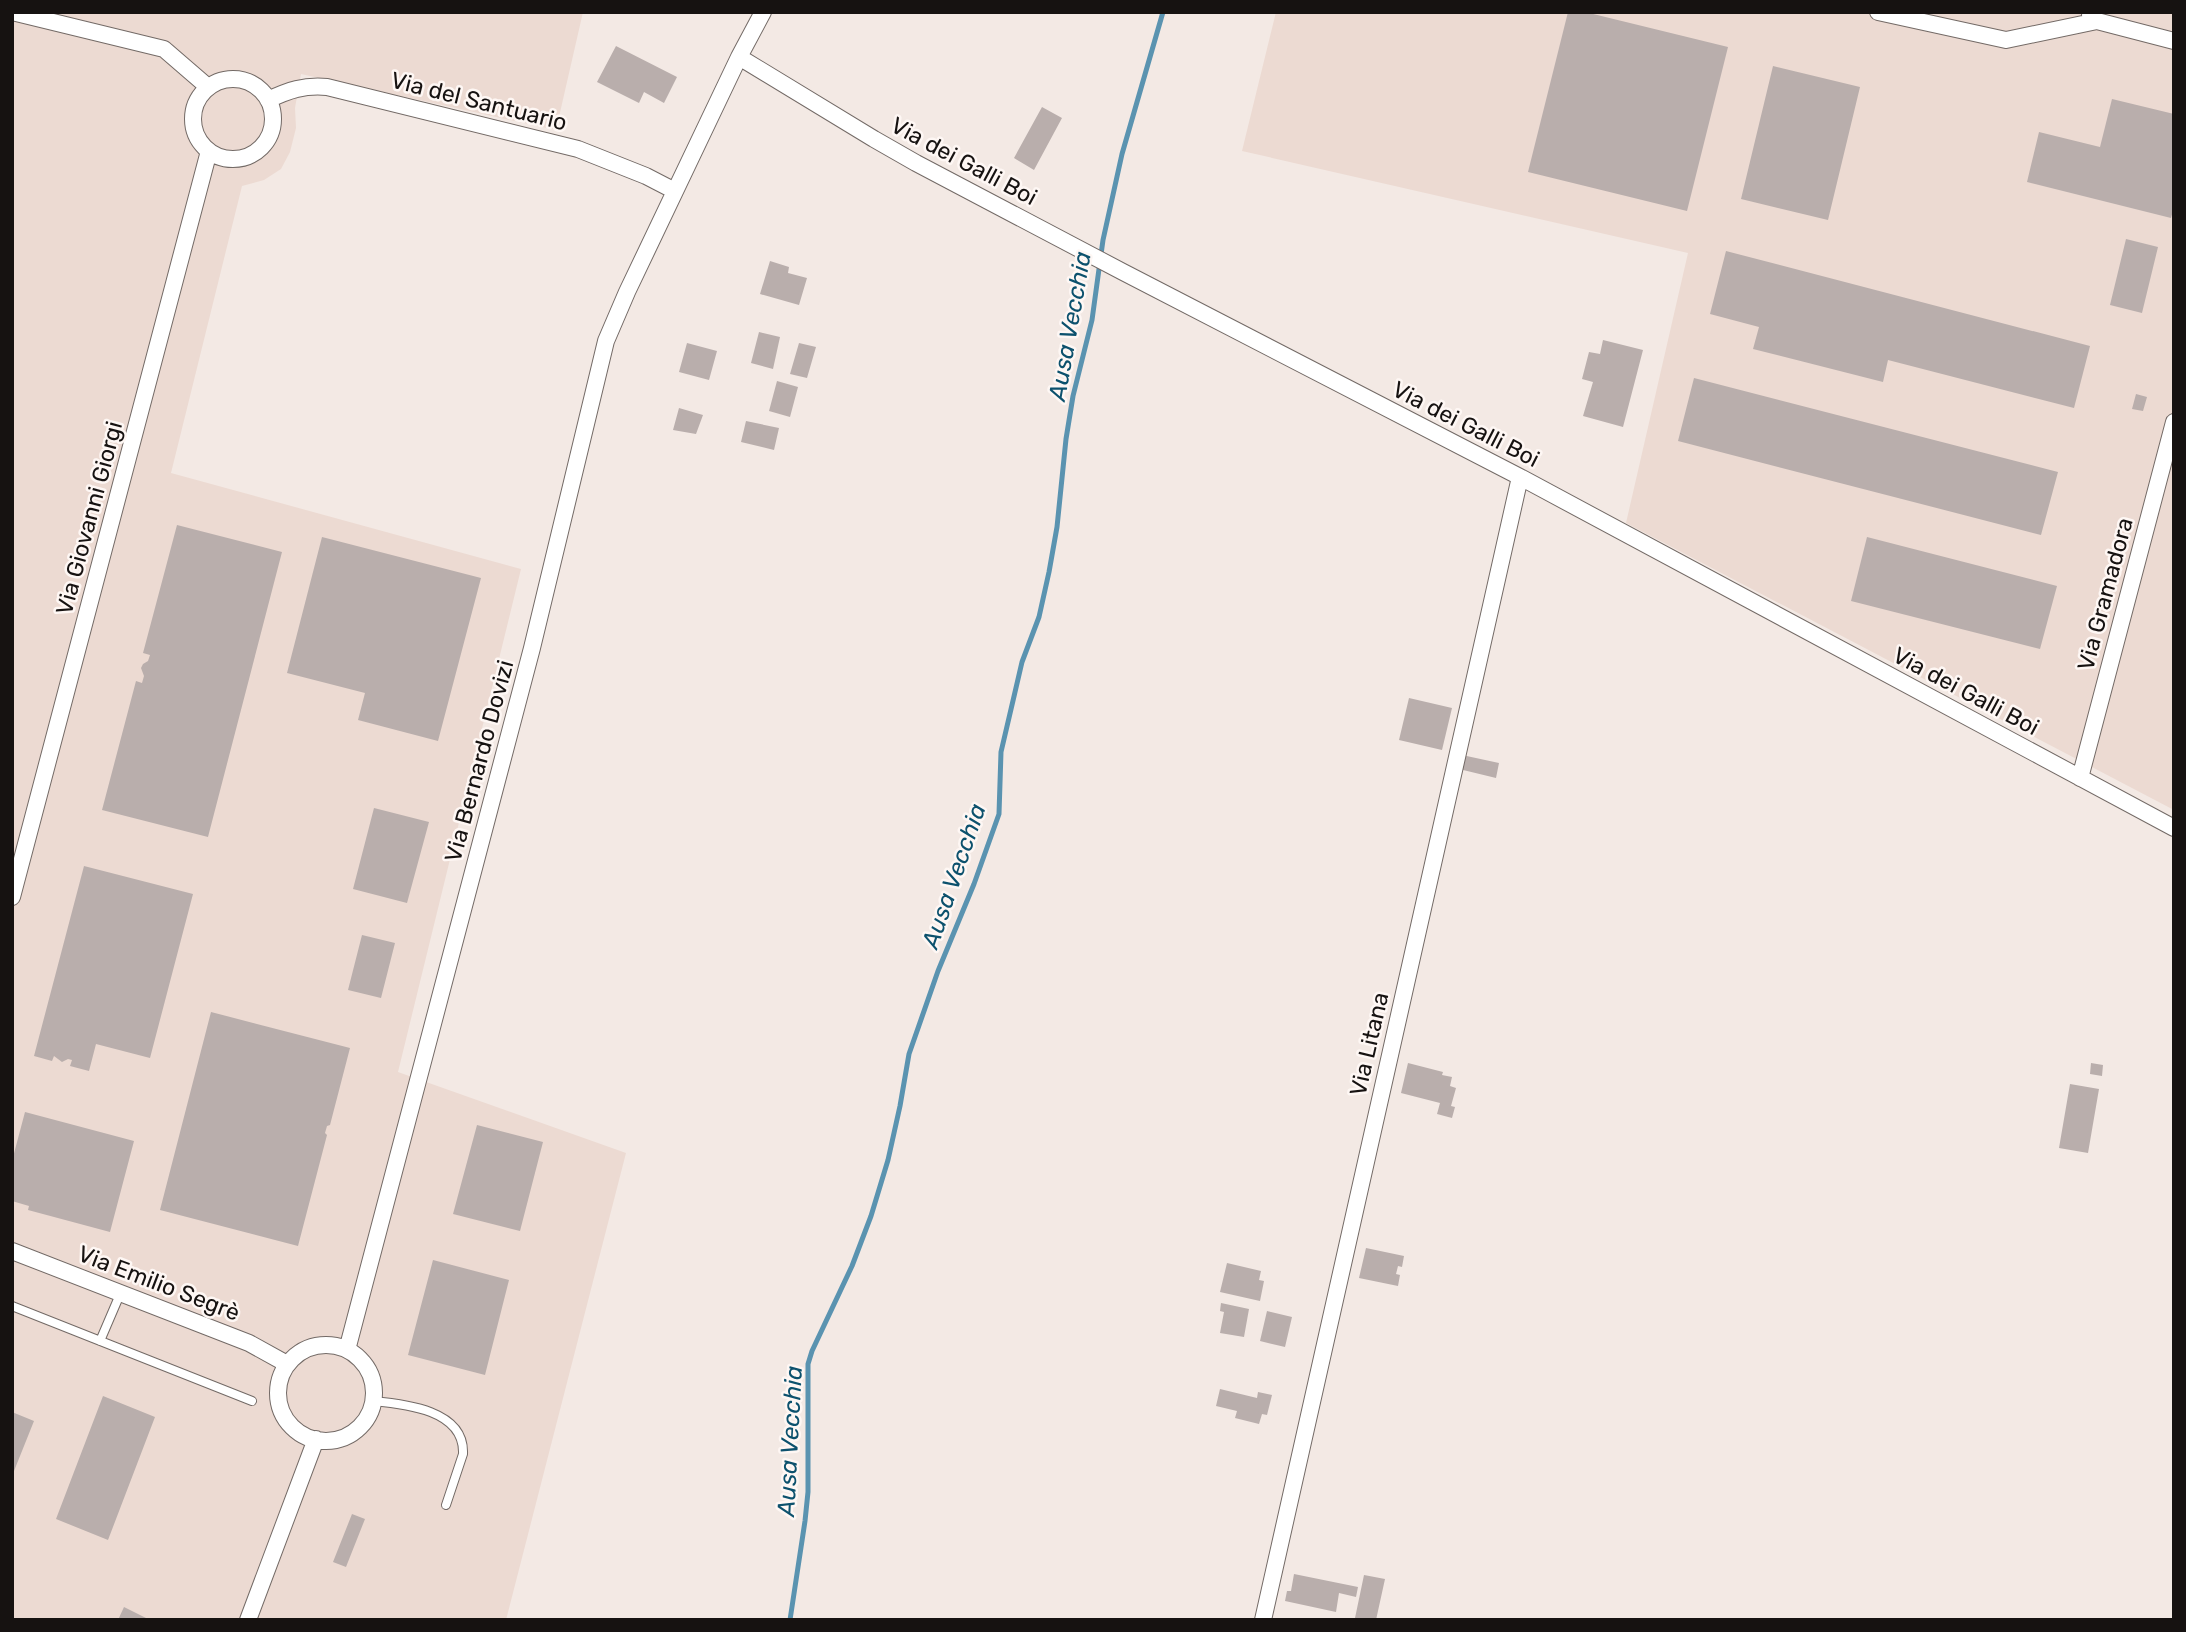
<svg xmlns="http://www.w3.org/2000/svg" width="2186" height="1632" font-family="Rubik,sans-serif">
  <rect width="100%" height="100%" fill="#f3e9e4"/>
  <path fill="#ecdad2" d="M 12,12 L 583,12 L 556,130 L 301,74 L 295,108 L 296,128 L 290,152 L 281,169 L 264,180 L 242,186 L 171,473 L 521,569 L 398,1072 L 626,1153 L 506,1620 L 12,1620 Z
    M 1276,12 L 2174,12 L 2174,810 L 1626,523 L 1688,253 L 1242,151 Z"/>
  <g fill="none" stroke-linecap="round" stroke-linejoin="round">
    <path stroke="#5a93b0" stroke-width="5" d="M 790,1620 L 805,1521 L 808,1492 L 808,1364 L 812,1351 L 852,1266 L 871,1216 L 888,1160 L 900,1106 L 909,1054 L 938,971 L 974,884 L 999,814 L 1001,752 L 1022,662 L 1039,617 L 1049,572 L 1057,527 L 1066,439 L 1073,396 L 1092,320 L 1103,240 L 1122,154 L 1163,12"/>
  </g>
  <path fill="#b9aeac" d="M 1568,12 L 1585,12 L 1728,47 L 1687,211 L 1528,172 Z
    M 616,46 L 677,77 L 664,103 L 644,92 L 639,103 L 597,82 Z
    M 1773,66 L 1860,87 L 1828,220 L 1741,199 Z
    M 2112,99 L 2174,114 L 2174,207 L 2171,218 L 2027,182 L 2039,132 L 2100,147 Z
    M 1042,107 L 1062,118 L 1034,170 L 1014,158 Z
    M 2126,239 L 2158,247 L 2142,313 L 2110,305 Z
    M 1726,251 L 2090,346 L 2074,408 L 1888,360 L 1883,382 L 1753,349 L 1759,327 L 1710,314 Z
    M 770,261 L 789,267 L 788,273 L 807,278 L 799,305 L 760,294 Z
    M 759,332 L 780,337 L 773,369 L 751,363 Z
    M 1603,340 L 1643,350 L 1623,427 L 1583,416 L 1593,382 L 1582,379 L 1589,352 L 1600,354 Z
    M 687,343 L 717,351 L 709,380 L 679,372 Z
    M 799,343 L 816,347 L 807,378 L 790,374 Z
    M 1694,378 L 2058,472 L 2041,535 L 1678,441 Z
    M 777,381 L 798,387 L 790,417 L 769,411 Z
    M 2136,394 L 2147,397 L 2143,411 L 2132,409 Z
    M 679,408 L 703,415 L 696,434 L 673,430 Z
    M 746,421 L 779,428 L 774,450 L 741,442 Z
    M 177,525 L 282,552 L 208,837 L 102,810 L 136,681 L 142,683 L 144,676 L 141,668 L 143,664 L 148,661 L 150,655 L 143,653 Z
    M 322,537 L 481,578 L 438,741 L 358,720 L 365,693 L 287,673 Z
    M 1867,537 L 2057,586 L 2040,649 L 1851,601 Z
    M 1409,698 L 1452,708 L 1442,750 L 1399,740 Z
    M 1462,755 L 1499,763 L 1496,778 L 1459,769 Z
    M 374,808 L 429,822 L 407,903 L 353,889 Z
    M 84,866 L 193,894 L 150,1058 L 96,1044 L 89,1071 L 70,1066 L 72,1060 L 68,1059 L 62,1062 L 54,1056 L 52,1061 L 34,1056 Z
    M 362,935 L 395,943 L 381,998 L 348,990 Z
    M 211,1012 L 350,1048 L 330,1125 L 327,1126 L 325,1133 L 327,1135 L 298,1246 L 160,1210 Z
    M 1408,1063 L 1443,1072 L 1442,1075 L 1452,1077 L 1450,1086 L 1456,1088 L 1451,1106 L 1455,1107 L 1452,1118 L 1437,1114 L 1440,1103 L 1401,1093 Z
    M 2091,1063 L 2103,1065 L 2102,1076 L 2090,1074 Z
    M 2070,1084 L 2099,1089 L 2088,1153 L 2059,1148 Z
    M 25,1112 L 134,1141 L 110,1232 L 28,1210 L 29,1206 L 12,1201 L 12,1161 Z
    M 477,1125 L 543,1142 L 520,1231 L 453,1214 Z
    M 1366,1248 L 1404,1256 L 1402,1267 L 1398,1266 L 1396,1274 L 1400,1275 L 1398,1286 L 1359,1278 Z
    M 433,1260 L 509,1280 L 485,1375 L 408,1355 Z
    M 1227,1263 L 1261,1271 L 1259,1280 L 1264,1281 L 1260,1301 L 1220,1292 Z
    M 1221,1303 L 1249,1309 L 1244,1337 L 1220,1333 L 1224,1312 L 1220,1311 Z
    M 1267,1311 L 1292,1317 L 1285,1347 L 1260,1341 Z
    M 1220,1389 L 1257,1398 L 1258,1392 L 1272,1395 L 1267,1415 L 1262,1414 L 1259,1424 L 1235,1418 L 1237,1411 L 1216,1406 Z
    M 103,1396 L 155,1417 L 108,1540 L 56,1519 Z
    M 12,1412 L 34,1421 L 12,1476 Z
    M 352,1514 L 365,1519 L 346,1567 L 333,1562 Z
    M 1294,1574 L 1358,1587 L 1356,1597 L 1339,1593 L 1336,1612 L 1285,1601 L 1287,1591 L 1291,1591 Z
    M 1364,1575 L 1385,1579 L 1376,1620 L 1355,1618 Z
    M 124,1607 L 150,1620 L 118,1620 Z"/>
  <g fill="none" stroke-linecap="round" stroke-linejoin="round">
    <defs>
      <path id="service" d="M 12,1306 L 252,1401
        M 100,1341 L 121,1292
        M 373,1401 C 405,1404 465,1410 463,1454 L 446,1505"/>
      <path id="minor" d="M 12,12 L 164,49 L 208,87
        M 1878,12 L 2006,40 L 2097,21
        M 2090,15 L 2097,21 L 2174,41
        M 739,57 L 874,139 L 916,163 L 1123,272 L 1520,477 L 2174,828
        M193 119a40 40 0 1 1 80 0a40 40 0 1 1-80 0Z
        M 268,100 C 289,90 304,85 327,87 L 578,149 L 646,176 L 675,191
        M 2080,778 L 2174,422
        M 12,897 L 209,151
        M 12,1251 L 249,1343 L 287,1364
        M278 1393a48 48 0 1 1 96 0a48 48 0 1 1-96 0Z
        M 347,1350 L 532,648 L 606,341 L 627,292 L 739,57 L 763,12
        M 248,1620 L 316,1439
        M 1263,1620 L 1520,477"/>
    </defs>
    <use href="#service" stroke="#736a66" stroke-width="10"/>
    <use href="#minor" stroke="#736a66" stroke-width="18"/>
    <use href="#service" stroke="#fff" stroke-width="8"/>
    <use href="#minor" stroke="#fff" stroke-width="16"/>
  </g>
  <g text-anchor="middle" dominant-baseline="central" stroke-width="5" stroke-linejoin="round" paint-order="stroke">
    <g font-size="23" fill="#161211" stroke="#fef7f4">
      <text transform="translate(479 101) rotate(14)">Via del Santuario</text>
      <text transform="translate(964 161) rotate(28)">Via dei Galli Boi</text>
      <text transform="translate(1466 424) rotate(27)">Via dei Galli Boi</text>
      <text transform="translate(89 518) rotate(-75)">Via Giovanni Giorgi</text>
      <text transform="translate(2105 594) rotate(-75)">Via Gramadora</text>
      <text transform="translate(1966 691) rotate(28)">Via dei Galli Boi</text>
      <text transform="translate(479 761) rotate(-75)">Via Bernardo Dovizi</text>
      <text transform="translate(1369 1044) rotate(-77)">Via Litana</text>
      <text transform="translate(159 1283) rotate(21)">Via Emilio Segrè</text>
    </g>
    <g font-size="24" font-style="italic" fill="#0c516d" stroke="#fef7f4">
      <text transform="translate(1070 326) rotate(-80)">Ausa Vecchia</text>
      <text transform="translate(954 876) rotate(-71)">Ausa Vecchia</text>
      <text transform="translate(790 1441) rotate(-87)">Ausa Vecchia</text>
    </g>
  </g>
  <rect width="2186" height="1632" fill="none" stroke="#161211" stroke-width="28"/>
</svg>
